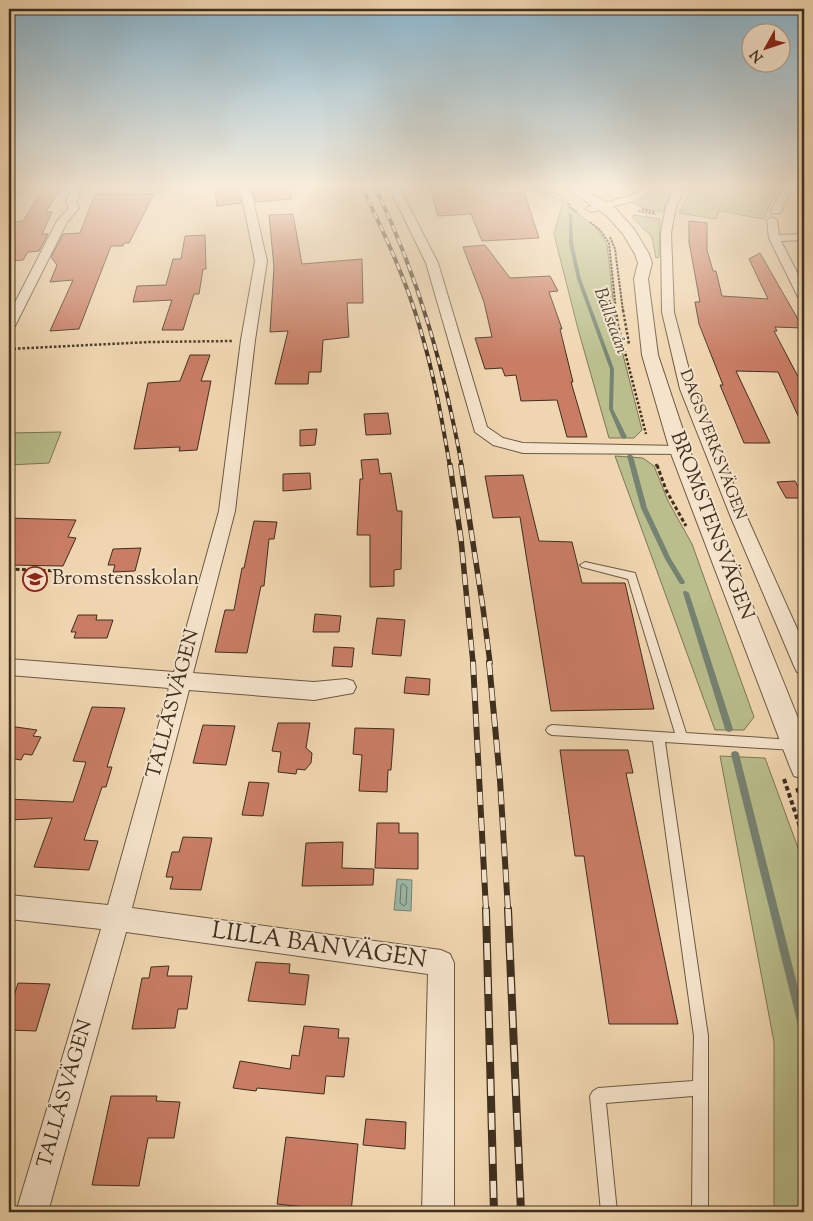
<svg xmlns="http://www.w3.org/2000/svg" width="813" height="1221" font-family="'Sorts Mill Goudy',serif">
  <rect width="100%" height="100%" fill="#f0d6b0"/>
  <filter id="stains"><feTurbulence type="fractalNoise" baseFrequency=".004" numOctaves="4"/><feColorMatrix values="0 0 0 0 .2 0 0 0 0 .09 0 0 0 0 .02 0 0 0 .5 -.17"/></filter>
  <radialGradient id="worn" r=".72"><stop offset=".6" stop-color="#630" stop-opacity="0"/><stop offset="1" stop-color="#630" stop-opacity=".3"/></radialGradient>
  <path fill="#b9be8c" stroke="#7c7656" d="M 529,187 L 545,187 L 570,200 L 567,202 L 567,206 L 596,227 L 607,244 L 616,327 L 642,430 L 634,438 L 609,438 L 578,329 L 554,234 L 563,202 Z
    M 659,187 L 673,187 L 663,212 L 646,209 L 631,202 Z
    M 693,187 L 777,187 L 764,219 L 719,211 L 716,219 L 679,213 Z
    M 633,215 L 660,219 L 659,257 L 656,258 L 652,237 L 633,218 Z
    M 61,432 L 49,463 L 9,465 L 9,433 Z
    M 615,456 L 643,458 L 654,466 L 668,501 L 692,544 L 754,717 L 744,730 L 715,730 Z
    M 720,756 L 765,758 L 804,864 L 804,1212 L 774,1212 L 774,1042 Z"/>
  <path fill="#9bb9a9" stroke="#768272" d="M 397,879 L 412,880 L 411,911 L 394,910 Z"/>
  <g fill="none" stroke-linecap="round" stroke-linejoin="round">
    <path stroke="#6d7464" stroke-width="1" d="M 403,884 L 407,887 L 406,904 L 404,906 L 400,903 L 401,886 Z"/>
    <path fill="#768272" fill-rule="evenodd" d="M 569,213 L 572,214 L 573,243 L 581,279 L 614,369 L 613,409 L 627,437 L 624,439 L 621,437 L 609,409 L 610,369 L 577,279 L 569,243 Z
      M 630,454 L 633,456 L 647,508 L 671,559 L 685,582 L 684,584 L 680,584 L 665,559 L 641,508 L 627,456 Z
      M 684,591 L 686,591 L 689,593 L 733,729 L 732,731 L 729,732 L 726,731 L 725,729 L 683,593 Z
      M 735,751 L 738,752 L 739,754 L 804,1012 L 804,1034 L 801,1032 L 799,1029 L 731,754 L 732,752 Z"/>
  </g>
  <path fill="#c97d65" stroke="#3f2f1f" d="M 44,187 L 61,187 L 46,212 L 52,212 L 42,234 L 48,234 L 39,251 L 28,252 L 23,260 L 9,261 L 9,231 L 12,222 L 23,221 Z
    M 215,187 L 238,187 L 241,203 L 217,206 Z
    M 252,187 L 290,187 L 291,199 L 255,202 Z
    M 430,187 L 495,187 L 497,193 L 524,192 L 539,238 L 482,241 L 471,214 L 438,216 Z
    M 95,194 L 154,194 L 129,243 L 124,243 L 123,246 L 111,246 L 79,329 L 50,331 L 73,280 L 50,282 L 57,265 L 51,257 L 63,234 L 80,233 Z
    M 293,214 L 302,264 L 362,259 L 363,303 L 347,303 L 349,337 L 323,340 L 321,372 L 309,372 L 308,384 L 275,384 L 288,331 L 270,332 L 274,267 L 269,215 Z
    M 689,221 L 707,223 L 707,250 L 713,271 L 716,271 L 722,296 L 768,299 L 749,259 L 760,253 L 803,328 L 775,327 L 777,331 L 774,331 L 804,388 L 804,429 L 778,372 L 736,371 L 770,443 L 744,443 L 720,385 L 723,385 L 699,324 L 695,302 L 700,302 L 689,242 Z
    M 205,235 L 206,269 L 203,269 L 199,294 L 194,294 L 183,330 L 162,330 L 172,300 L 133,302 L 137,286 L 166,285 L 173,259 L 181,259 L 185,236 Z
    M 485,245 L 510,278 L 550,276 L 558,291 L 549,292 L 562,329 L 560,329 L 573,382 L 571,382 L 587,437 L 567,437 L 557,400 L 521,401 L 516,375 L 505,376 L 502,368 L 485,369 L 475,338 L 492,337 L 484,302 L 463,247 Z
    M 190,355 L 210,355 L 201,381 L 211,381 L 197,450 L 179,451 L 180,447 L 134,449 L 148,383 L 180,381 Z
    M 388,413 L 391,434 L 366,435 L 364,414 Z
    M 317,429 L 315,445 L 300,446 L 300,430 Z
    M 378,459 L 380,474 L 391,473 L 397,511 L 402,511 L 401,569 L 394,570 L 394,586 L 370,587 L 370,535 L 357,535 L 360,479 L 363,479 L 361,460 Z
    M 310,473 L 311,489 L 283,491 L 283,474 Z
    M 523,475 L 539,541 L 572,542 L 582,583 L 625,583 L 654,709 L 551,711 L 520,517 L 493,518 L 485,476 Z
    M 795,481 L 804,498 L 786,498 L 777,482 Z
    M 9,518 L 76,520 L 68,537 L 76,538 L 63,566 L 9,565 Z
    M 254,521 L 277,522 L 274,539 L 269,539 L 264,586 L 261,586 L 247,653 L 215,652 L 225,610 L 234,610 L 242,568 L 244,568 Z
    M 141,548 L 135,571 L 113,572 L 115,565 L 108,565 L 113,549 Z
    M 315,614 L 341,616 L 339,632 L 313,632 Z
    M 78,615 L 97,615 L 96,620 L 113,620 L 107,638 L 74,638 L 76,632 L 71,632 Z
    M 377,618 L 405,620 L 401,656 L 372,654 Z
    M 334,647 L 354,648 L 352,667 L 332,666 Z
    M 406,677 L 430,679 L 429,695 L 404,693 Z
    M 92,707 L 125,708 L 107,767 L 112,767 L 106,787 L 102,787 L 84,840 L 98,841 L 89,870 L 34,867 L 52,818 L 9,820 L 9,799 L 73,802 L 86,762 L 73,761 Z
    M 278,723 L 310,723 L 306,748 L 312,753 L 311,763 L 305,770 L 297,769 L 296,774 L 278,772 L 281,752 L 272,751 Z
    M 203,725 L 235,726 L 226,765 L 193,763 Z
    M 9,726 L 37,730 L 33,736 L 41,737 L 32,755 L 24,754 L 21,760 L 9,758 Z
    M 355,728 L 394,729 L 391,770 L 388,770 L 387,792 L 359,791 L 362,755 L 353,754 Z
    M 560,750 L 628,750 L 633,773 L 626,773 L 678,1024 L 609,1024 L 584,856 L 575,856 Z
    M 249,782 L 269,783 L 263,816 L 242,815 Z
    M 377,823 L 399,823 L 399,833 L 418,833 L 418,869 L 375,868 Z
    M 183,837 L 212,838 L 201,890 L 170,889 L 173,877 L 166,877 L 172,852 L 179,852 Z
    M 343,842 L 342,868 L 374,869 L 373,885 L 302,886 L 306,843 Z
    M 256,962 L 290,964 L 289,973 L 309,975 L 305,1005 L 248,1001 Z
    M 169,966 L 167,976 L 192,976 L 187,1009 L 178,1009 L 175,1028 L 132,1029 L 142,978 L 149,978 L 151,967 Z
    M 18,983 L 50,984 L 36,1031 L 9,1030 L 9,1012 Z
    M 304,1026 L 339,1029 L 338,1038 L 349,1038 L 344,1077 L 326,1076 L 324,1094 L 257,1088 L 256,1091 L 233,1088 L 240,1061 L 290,1069 L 292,1055 L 299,1056 Z
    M 111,1096 L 157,1096 L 156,1101 L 180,1102 L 174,1138 L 148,1138 L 139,1186 L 92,1185 Z
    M 366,1119 L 406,1122 L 405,1149 L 363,1145 Z
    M 286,1137 L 358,1144 L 351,1212 L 277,1204 Z"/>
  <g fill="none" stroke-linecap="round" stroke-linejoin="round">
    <defs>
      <path id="service" d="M 801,231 L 804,231 L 804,235 L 801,233 Z
        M 585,562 L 635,573 L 686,733 L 793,740 L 797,741 L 799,745 L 797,749 L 793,750 L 665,742 L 708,1036 L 708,1212 L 692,1212 L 693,1096 L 606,1103 L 617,1212 L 601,1212 L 590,1096 L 593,1091 L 598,1088 L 693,1081 L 694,1036 L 653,741 L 552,735 L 548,733 L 546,730 L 548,727 L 552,725 L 675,733 L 628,579 L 582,567 L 580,565 Z"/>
      <path id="minor" d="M 18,187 L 34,187 L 33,189 L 9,195 L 9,189 Z
        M 72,187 L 82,187 L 76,202 L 79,208 L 67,222 L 15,326 L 9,330 L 9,314 L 57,221 L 69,208 L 66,202 Z
        M 240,187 L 250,187 L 267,261 L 255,340 L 235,511 L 193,673 L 314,682 L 346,679 L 353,681 L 356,687 L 353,693 L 314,700 L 189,690 L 132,908 L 441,950 L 450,954 L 454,963 L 454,1212 L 422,1212 L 428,974 L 126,932 L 48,1212 L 16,1212 L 101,929 L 9,919 L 9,895 L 108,905 L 169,688 L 9,675 L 9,659 L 174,672 L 219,511 L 241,340 L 255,261 Z
        M 389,187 L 399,187 L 438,263 L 487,427 L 503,438 L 523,443 L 680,446 L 685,448 L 688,451 L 685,454 L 523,453 L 493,445 L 475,432 L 426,263 Z
        M 645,187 L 657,187 L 635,201 L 591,212 L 586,209 L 587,207 L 627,197 Z
        M 676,187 L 686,187 L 676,206 L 671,233 L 674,312 L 694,389 L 746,515 L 804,644 L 804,674 L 797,672 L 794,666 L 730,515 L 680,389 L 662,312 L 661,233 L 666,206 Z
        M 783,187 L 793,187 L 780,213 L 772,213 L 771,211 Z
        M 772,217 L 777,220 L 779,235 L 804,234 L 804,240 L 781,241 L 804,286 L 804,301 L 798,297 L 769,238 L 767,220 Z"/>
      <path id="tertiary" d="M 565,187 L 580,187 L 616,209 L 634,229 L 649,254 L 652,263 L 648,279 L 658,355 L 690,451 L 804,733 L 804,779 L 794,776 L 790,767 L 670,451 L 642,355 L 634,279 L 638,263 L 635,254 L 623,234 L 606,215 Z"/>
    </defs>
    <use href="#service" stroke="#6b5943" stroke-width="2"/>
    <use href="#minor" stroke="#6b5943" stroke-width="2"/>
    <use href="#tertiary" stroke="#6b5943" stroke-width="2"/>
    <path stroke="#3f2f1f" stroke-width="2" stroke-dasharray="2.5 1" stroke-linecap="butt" d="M 569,203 L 570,207 L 577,212
      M 642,209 L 655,212
      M 638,211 L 656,214
      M 590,222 L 600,230 L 609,243 L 616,311
      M 610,237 L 615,249 L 623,311"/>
    <path stroke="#3f2f1f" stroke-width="2.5" stroke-dasharray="2.5 2" stroke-linecap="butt" d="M 616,310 L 618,325 L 646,434
      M 623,310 L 629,344
      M 9,349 L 150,342 L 233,341
      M 656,464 L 657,467"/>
    <path stroke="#3f2f1f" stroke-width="3" stroke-dasharray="4 2.5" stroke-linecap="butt" d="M 657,465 L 666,490 L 686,526
      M 9,569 L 58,571"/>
    <path stroke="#3f2f1f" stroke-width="4" stroke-dasharray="4.5 3" stroke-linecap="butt" d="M 784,779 L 804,839
      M 797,788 L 804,807"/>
    <use href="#service" fill="#f5e4cc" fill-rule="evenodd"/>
    <use href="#minor" fill="#f5e4cc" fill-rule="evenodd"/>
    <use href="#tertiary" fill="#f5e4cc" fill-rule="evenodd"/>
    <defs>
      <path id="rail-far3" d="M 362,187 C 384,233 406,279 420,328 C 434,374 442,420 450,467
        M 375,187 C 419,278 444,368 462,467"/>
      <path id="rail-far2" d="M 450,465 L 461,539 L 473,663
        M 461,465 L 483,608 L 490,663"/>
      <path id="rail-far1" d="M 473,662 L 486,910
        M 489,662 L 500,780 L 508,910"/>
      <path id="rail" d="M 486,909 L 494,1212
        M 508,909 L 521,1212"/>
    </defs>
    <use href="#rail-far3" stroke="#3f2f1f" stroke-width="4"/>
    <use href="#rail-far2" stroke="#3f2f1f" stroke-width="5.5"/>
    <use href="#rail-far1" stroke="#3f2f1f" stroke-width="6"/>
    <use href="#rail" stroke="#3f2f1f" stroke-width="8"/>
    <use href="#rail-far3" stroke="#f5e4cc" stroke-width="2.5" stroke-dasharray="7" stroke-linecap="butt"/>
    <use href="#rail-far2" stroke="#f5e4cc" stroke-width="4" stroke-dasharray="11" stroke-linecap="butt"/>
    <use href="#rail-far1" stroke="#f5e4cc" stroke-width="4.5" stroke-dasharray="13" stroke-linecap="butt"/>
    <use href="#rail" stroke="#f5e4cc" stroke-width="5.5" stroke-dasharray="17" stroke-linecap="butt"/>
  </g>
  <linearGradient id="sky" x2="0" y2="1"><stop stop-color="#89b6cf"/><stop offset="0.52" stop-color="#f8eddb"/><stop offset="1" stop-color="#f8eddb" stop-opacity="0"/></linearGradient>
  <rect width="813" height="358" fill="url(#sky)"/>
  <defs>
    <symbol id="school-ring" viewBox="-11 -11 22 22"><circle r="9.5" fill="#f5e4cc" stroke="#8f2418" stroke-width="1.5"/><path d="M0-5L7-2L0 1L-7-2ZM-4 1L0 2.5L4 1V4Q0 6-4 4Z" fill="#8f2418"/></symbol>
  </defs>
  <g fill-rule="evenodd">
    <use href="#school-ring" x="21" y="565" width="28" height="28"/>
  </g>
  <g text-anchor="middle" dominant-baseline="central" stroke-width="4" stroke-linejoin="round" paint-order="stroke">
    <g font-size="16" fill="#3f2f1f" stroke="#f5e4cc">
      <text transform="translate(712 445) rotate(69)">DAGSVERKSVÄGEN</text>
    </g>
    <g font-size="18" font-style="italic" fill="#514b3b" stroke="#f5e4cc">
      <text transform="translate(610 321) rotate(70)">Bällstaån</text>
    </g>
    <g font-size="20" fill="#3f2f1f" stroke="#f5e4cc">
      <text transform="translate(711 526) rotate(69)">BROMSTENSVÄGEN</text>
      <text transform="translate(174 704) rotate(-75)">TALLÅSVÄGEN</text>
      <text transform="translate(66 1094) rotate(-74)">TALLÅSVÄGEN</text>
    </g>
    <g font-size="20" fill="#3f2f1f" stroke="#f5e4cc" text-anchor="start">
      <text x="52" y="579">Bromstensskolan</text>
    </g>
    <g font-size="24" fill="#3f2f1f" stroke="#f5e4cc">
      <text transform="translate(319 946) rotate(8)">LILLA BANVÄGEN</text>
    </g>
  </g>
  <rect width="813" height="1221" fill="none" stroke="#f0d6b0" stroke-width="30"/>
  <rect x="10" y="10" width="793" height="1201" fill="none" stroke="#3f2f1f" stroke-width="2.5"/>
  <rect x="15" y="15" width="783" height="1191" fill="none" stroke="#3f2f1f"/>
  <g transform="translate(766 48) rotate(230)"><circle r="24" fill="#f5e4cc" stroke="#ac9c87"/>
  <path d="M0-4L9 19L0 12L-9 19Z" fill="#8f2418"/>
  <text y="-8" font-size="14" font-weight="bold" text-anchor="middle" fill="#3f2f1f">N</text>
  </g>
  <rect width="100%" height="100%" filter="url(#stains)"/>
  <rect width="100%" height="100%" fill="url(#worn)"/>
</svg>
